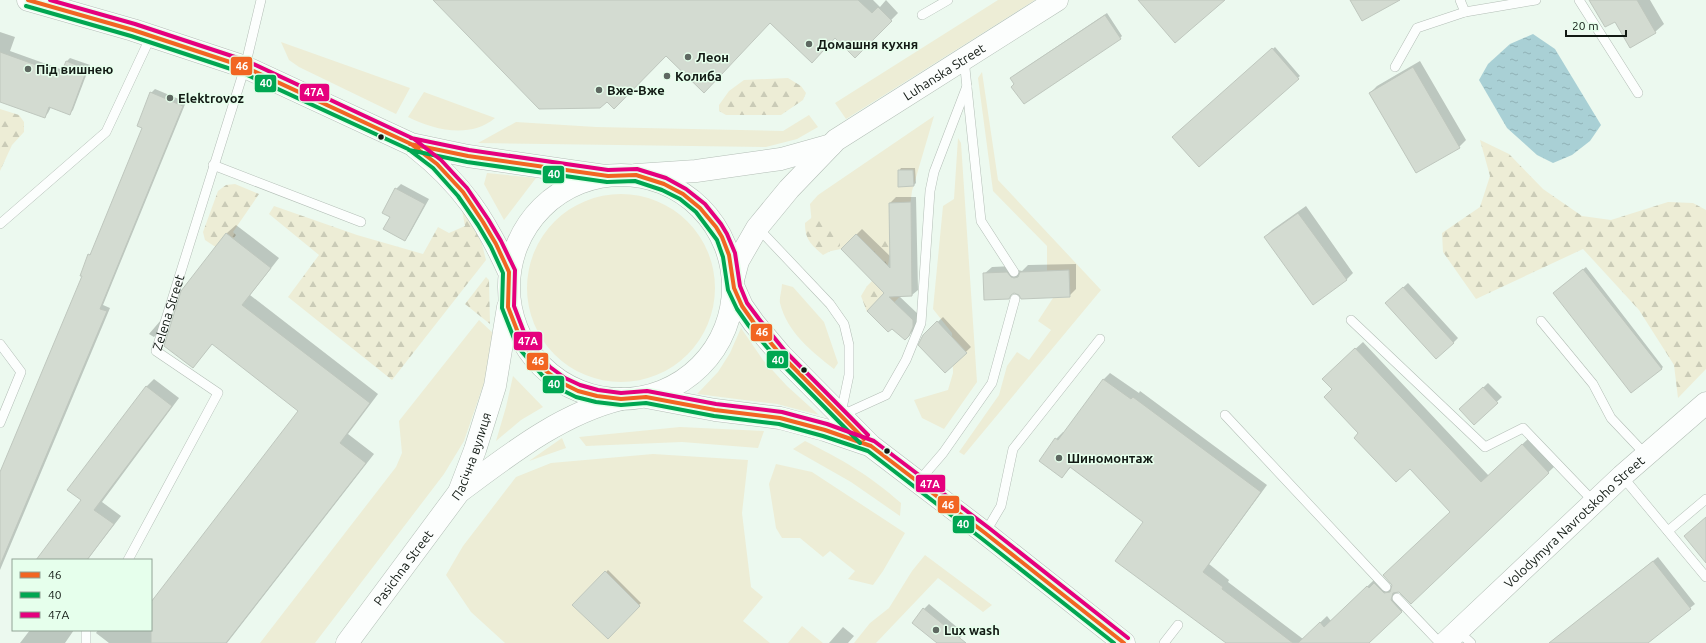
<svg xmlns="http://www.w3.org/2000/svg" width="1706" height="643" font-family="Ubuntu,sans-serif">
  <defs>
    <pattern id="forest-firs" width="22" height="20" patternUnits="userSpaceOnUse"><rect width="22" height="20" fill="#ededd6"/><path d="M5 1l3.5 6h-7zM16 11l3.5 6h-7z" fill="#cacbb7"/></pattern>
    <pattern id="water-ripples" width="26" height="14" patternUnits="userSpaceOnUse"><rect width="26" height="14" fill="#a9d0d5"/><path d="M2 4q2-2 4 0t4 0M15 11q2-2 4 0t4 0" fill="none" stroke="#90b2b6"/></pattern>
  </defs>
  <rect width="100%" height="100%" fill="#ecf9ef"/>
  <path fill="#ededd6" d="M 998,0 L 1035,0 L 846,119 L 835,103 Z
    M 281,42 L 410,88 L 396,114 L 299,67 L 289,60 Z
    M 982,72 L 998,180 L 1101,290 L 964,455 L 959,452 L 999,395 L 1007,366 L 1017,352 L 1029,360 L 1051,330 L 1038,321 L 1053,298 L 1070,297 L 1047,271 L 1047,246 L 993,191 L 978,78 Z
    M 424,92 L 495,118 C 470,139 434,130 408,117 Z
    M 809,115 L 818,127 L 797,139 L 766,147 L 478,143 L 516,122 L 596,127 L 783,131 Z
    M 934,116 L 912,191 L 904,254 L 878,256 L 856,234 L 841,249 L 831,251 L 813,235 L 810,204 L 818,195 Z
    M 958,138 L 961,143 L 977,382 L 944,429 L 922,418 L 914,400 L 948,390 L 953,373 L 952,333 L 933,309 L 943,206 L 954,199 Z
    M 487,173 L 536,178 L 504,220 L 484,184 Z
    M527 288a94 94 0 1 1 188 0a94 94 0 1 1-188 0Z
    M 782,284 L 793,287 L 824,322 L 838,363 L 834,369 C 812,352 787,332 780,303 C 779,298 782,290 782,284 Z
    M 479,320 L 494,334 L 485,380 L 464,441 L 444,474 L 315,643 L 260,643 L 396,467 L 402,453 L 399,421 Z
    M 741,328 L 763,360 L 787,386 L 819,415 L 777,404 L 697,394 L 718,372 L 730,353 Z
    M 513,376 L 543,407 L 521,420 L 496,441 L 506,407 Z
    M 680,427 L 764,431 L 758,448 L 682,442 L 586,446 L 579,437 Z
    M 562,438 L 566,448 L 529,461 Z
    M 805,441 C 843,460 869,475 901,503 L 900,516 L 851,482 L 793,449 Z
    M 653,454 L 748,460 L 742,513 L 751,587 L 763,597 L 743,621 L 770,643 L 505,643 L 471,612 L 446,575 L 463,546 L 516,477 L 551,463 Z
    M 776,464 L 812,472 L 905,533 L 883,571 L 873,585 L 848,579 L 855,571 L 830,551 L 823,557 L 800,538 L 782,538 L 776,528 L 769,484 Z
    M 925,555 L 992,605 L 983,612 L 938,578 L 876,643 L 854,643 L 870,623 L 889,608 L 912,571 Z
    M 802,626 L 823,643 L 788,643 Z"/>
  <path fill="url(#forest-firs)" d="M 788,78 L 801,86 L 806,93 L 803,100 L 781,115 L 726,115 L 719,111 L 719,105 L 729,91 L 744,80 Z
    M 0,109 L 19,115 L 24,122 L 24,132 L 12,145 L 0,171 Z
    M 1480,140 L 1509,154 L 1543,189 L 1582,216 L 1611,220 L 1668,202 L 1693,203 L 1706,210 L 1706,369 L 1678,398 L 1674,365 L 1639,310 L 1583,249 L 1476,299 L 1443,252 L 1442,233 L 1480,207 L 1490,176 Z
    M 235,184 L 259,194 L 233,232 L 236,235 L 223,252 L 205,240 L 203,232 L 218,191 L 226,185 Z
    M 274,206 L 357,235 L 423,254 L 438,227 L 449,233 L 465,226 L 462,210 L 476,221 L 486,260 L 392,380 L 288,297 L 319,255 L 269,214 Z
    M 815,215 L 839,233 L 840,246 L 823,255 C 811,244 805,240 805,223 Z
    M 882,233 L 891,245 L 888,266 L 898,275 L 904,292 L 889,308 L 880,314 L 867,312 L 861,296 L 867,286 L 872,281 L 863,256 L 870,244 Z
    M 486,277 L 489,280 L 490,324 L 465,304 Z"/>
  <path fill="url(#water-ripples)" d="M 1533,34 L 1555,49 L 1601,125 L 1590,141 L 1572,155 L 1553,163 L 1537,155 L 1507,128 L 1479,80 L 1488,64 L 1510,44 Z"/>
  <path fill="#0003" d="M 435,0 L 873,0 L 880,7 L 886,0 L 898,13 L 855,57 L 835,37 L 770,22 L 666,55 L 607,101 Z
    M 1590,0 L 1650,0 L 1664,24 L 1655,32 L 1615,20 Z
    M 1107,13 L 1122,36 L 1120,38 L 1015,84 L 1013,76 Z
    M 0,32 L 15,37 L 10,51 L 63,70 L 66,62 L 70,58 L 90,65 L 73,110 L 70,113 L 51,107 L 48,113 L 44,117 L 0,82 Z
    M 1275,47 L 1300,76 L 1199,166 L 1173,137 Z
    M 1420,61 L 1466,140 L 1459,147 L 1370,93 L 1377,86 Z
    M 155,89 L 186,102 L 103,305 L 110,308 L 0,570 L 0,474 L 83,276 L 89,255 L 93,251 L 143,128 L 151,93 Z
    M 901,168 L 915,168 L 916,183 L 914,185 L 899,171 Z
    M 401,184 L 429,199 L 409,235 L 405,240 L 391,217 L 396,189 Z
    M 896,197 L 916,197 L 918,290 L 912,295 L 899,296 L 918,314 L 918,320 L 915,329 L 905,339 L 886,293 L 842,249 L 862,229 L 891,257 L 890,203 Z
    M 1306,206 L 1353,273 L 1346,280 L 1265,237 L 1272,230 Z
    M 236,225 L 279,258 L 250,295 L 378,394 L 348,434 L 374,454 L 227,643 L 109,643 L 96,633 L 98,630 L 151,630 L 151,603 L 300,411 L 213,343 L 193,367 L 182,292 L 227,233 Z
    M 1076,264 L 1076,289 L 1069,296 L 1014,292 L 1008,298 L 984,274 L 992,267 L 1014,266 L 1018,270 L 1022,271 L 1028,265 Z
    M 1586,267 L 1663,367 L 1661,369 L 1556,291 Z
    M 1408,283 L 1458,338 L 1453,343 L 1392,298 Z
    M 167,313 L 162,329 L 154,337 L 149,334 Z
    M 943,317 L 971,347 L 945,372 L 924,335 Z
    M 1363,342 L 1489,476 L 1529,438 L 1555,466 L 1411,602 L 1399,591 L 1397,592 L 1408,605 L 1368,643 L 1226,643 L 1145,522 L 1071,467 L 1062,477 L 1056,439 L 1063,432 L 1064,433 L 1104,379 L 1110,373 L 1139,393 L 1140,391 L 1267,485 L 1209,564 L 1229,580 L 1228,582 L 1303,639 L 1327,616 L 1331,621 L 1374,580 L 1381,577 L 1391,586 L 1394,586 L 1451,512 L 1410,468 L 1360,433 L 1334,389 L 1330,372 Z
    M 154,379 L 179,398 L 102,502 L 121,516 L 87,560 L 37,560 L 83,500 L 146,387 Z
    M 1488,383 L 1502,397 L 1474,423 L 1461,409 Z
    M 1658,557 L 1695,604 L 1690,608 L 1647,643 L 1553,643 L 1557,637 Z
    M 608,570 L 641,603 L 608,638 L 574,605 Z
    M 929,604 L 964,633 L 956,643 L 938,643 L 924,609 Z
    M 843,627 L 854,636 L 848,643 L 829,643 Z
    M 30,630 L 74,630 L 65,643 L 20,643 Z"/>
  <path fill="#d3dbd1" stroke="#bfc7be" d="M 433,0 L 858,0 L 872,13 L 878,7 L 892,21 L 855,58 L 835,38 L 812,63 L 770,23 L 704,93 L 666,56 L 614,109 L 607,102 L 600,108 L 539,109 Z
    M 1138,0 L 1225,0 L 1175,43 Z
    M 1350,0 L 1400,0 L 1362,21 Z
    M 1589,0 L 1637,0 L 1656,33 L 1630,48 L 1615,22 L 1605,27 Z
    M 1105,15 L 1121,39 L 1024,104 L 1011,87 L 1014,84 L 1010,78 Z
    M 1272,48 L 1299,79 L 1199,167 L 1172,137 Z
    M 0,52 L 61,74 L 66,61 L 87,69 L 70,115 L 49,107 L 45,118 L 0,102 Z
    M 1413,67 L 1460,148 L 1416,173 L 1369,93 Z
    M 150,92 L 183,106 L 100,309 L 107,311 L 0,565 L 0,472 L 82,276 L 80,276 L 88,254 L 90,255 L 142,128 L 137,126 Z
    M 898,170 L 913,170 L 914,186 L 898,187 Z
    M 395,188 L 425,204 L 405,241 L 383,229 L 390,217 L 382,213 Z
    M 911,202 L 912,296 L 889,297 L 913,320 L 913,327 L 909,336 L 905,340 L 892,329 L 888,332 L 867,311 L 884,293 L 841,249 L 856,234 L 890,268 L 889,203 Z
    M 1298,213 L 1347,280 L 1313,305 L 1264,237 Z
    M 226,233 L 271,268 L 242,305 L 370,403 L 340,443 L 366,463 L 226,643 L 151,643 L 151,602 L 298,411 L 212,344 L 193,368 L 164,346 L 181,291 Z
    M 1583,269 L 1662,369 L 1631,393 L 1553,293 Z
    M 1069,270 L 1070,297 L 1021,299 L 1019,295 L 1014,293 L 1011,295 L 1009,299 L 984,300 L 983,273 L 1007,272 L 1011,277 L 1014,278 L 1018,277 L 1020,272 Z
    M 1403,287 L 1454,343 L 1436,359 L 1385,303 Z
    M 937,321 L 967,353 L 945,373 L 918,345 L 923,335 Z
    M 1355,348 L 1481,482 L 1522,444 L 1549,473 L 1411,604 L 1399,592 L 1393,593 L 1391,600 L 1402,612 L 1369,643 L 1298,643 L 1320,622 L 1324,627 L 1367,586 L 1369,588 L 1374,583 L 1384,593 L 1390,592 L 1392,585 L 1383,575 L 1450,512 L 1410,469 L 1396,482 L 1354,438 L 1358,433 L 1324,397 L 1332,389 L 1322,379 Z
    M 1103,379 L 1131,399 L 1133,397 L 1261,492 L 1203,572 L 1223,587 L 1222,589 L 1293,643 L 1226,643 L 1115,561 L 1143,522 L 1070,467 L 1062,478 L 1039,461 L 1055,438 L 1058,440 Z
    M 146,386 L 172,406 L 94,510 L 114,524 L 87,560 L 36,560 L 81,500 L 67,490 Z
    M 1483,387 L 1498,403 L 1474,425 L 1459,409 Z
    M 1706,517 L 1706,563 L 1684,536 Z
    M 1653,561 L 1691,609 L 1648,643 L 1549,643 Z
    M 605,571 L 640,606 L 608,639 L 572,605 Z
    M 923,608 L 966,643 L 937,643 L 912,623 Z"/>
  <g fill="none" stroke-linecap="round" stroke-linejoin="round">
    <defs>
      <g id="service">
        <path d="M 1460,0 L 1465,12 L 1536,0"/>
        <path d="M 1579,0 L 1638,93"/>
        <path d="M 922,15 L 948,0"/>
        <path d="M 964,59 L 981,221 L 1014,272"/>
        <path d="M 1395,67 L 1417,28 L 1465,12"/>
        <path d="M 213,165 L 361,222"/>
        <path d="M 0,224 L 106,132 L 151,36"/>
        <path d="M 758,228 L 830,304 L 844,324 L 849,345 L 849,375 L 841,413"/>
        <path d="M 1351,320 L 1485,447 L 1523,428 L 1594,502"/>
        <path d="M 1541,321 L 1593,384 L 1611,418 L 1646,455"/>
        <path d="M 0,344 L 21,372 L 0,423"/>
        <path d="M 842,415 L 886,395 L 906,360 L 921,323 L 930,191 L 934,172 L 967,86"/>
        <path d="M 1225,415 L 1386,587"/>
        <path d="M 1622,476 L 1706,577"/>
        <path d="M 918,482 L 943,453 L 992,383 L 1015,299"/>
        <path d="M 1668,531 L 1706,499"/>
        <path d="M 985,533 L 1001,506 L 1013,449 L 1100,339"/>
        <path id="s1" d="M 128,560 L 218,393 L 156,351 L 245,67 L 261,0"/>
        <path d="M 1397,598 L 1440,643"/>
        <path d="M 1458,631 L 1471,643"/>
        <path d="M 86,643 L 86,630"/>
        <path d="M 1164,643 L 1178,625"/>
      </g>
      <g id="tertiary">
        <path id="s2" d="M 1445,643 L 1622,476 L 1706,403"/>
      </g>
      <g id="secondary">
        <path d="M 636,175 L 696,171 L 781,159 L 831,145"/>
        <path id="s3" d="M 733,280 L 738,261 L 757,228 L 789,189 L 836,140 L 1057,0"/>
        <path d="M 459,492 C 509,455 560,414 621,399"/>
        <path id="s4" d="M 347,643 L 459,492 L 475,450 L 495,386 L 508,307"/>
      </g>
      <path id="primary" d="M 28,0 L 133,30 L 245,67 L 411,144 L 468,156 L 605,176
        M 415,147 C 462,184 485,219 509,272
        M509 287a112 112 0 1 1 224 0a112 112 0 1 1-224 0Z
        M 734,288 L 742,306 L 754,323 L 781,355 L 871,446 L 985,533 L 1124,643
        M 646,397 L 715,410 L 780,418 L 825,430 L 866,444"/>
    </defs>
    <use href="#service" stroke="#b3beb6" stroke-width="10"/>
    <use href="#tertiary" stroke="#b3beb6" stroke-width="23"/>
    <use href="#secondary" stroke="#b3beb6" stroke-width="23"/>
    <use href="#primary" stroke="#b3beb6" stroke-width="23"/>
    <use href="#service" stroke="#fcfefd" stroke-width="9"/>
    <use href="#tertiary" stroke="#fcfefd" stroke-width="22"/>
    <use href="#secondary" stroke="#fcfefd" stroke-width="22"/>
    <use href="#primary" stroke="#fcfefd" stroke-width="22"/>
    <defs>
      <path id="bus-1" d="M 28,0 L 133,30 L 245,67 L 411,144 L 437,164 L 463,192 L 483,222 L 496,244 L 509,272 L 508,307 L 522,343 L 546,371 L 562,383 L 578,391 L 597,396 L 621,399 L 646,397 L 715,410 L 780,418 L 825,430 L 871,446 L 985,533 L 1124,643
        M 410,144 L 468,156 L 608,176 L 636,175 L 664,184 L 683,194 L 700,208 L 716,227 L 722,237 L 729,255 L 734,288 L 742,306 L 754,323 L 781,355 L 864,439"/>
      <path id="bus-2" d="M 26,6 L 131,36 L 243,73 L 408,149 L 433,168 L 458,196 L 478,225 L 491,247 L 503,273 L 502,308 L 517,346 L 542,375 L 558,388 L 576,397 L 596,402 L 621,405 L 646,403 L 714,416 L 779,424 L 823,436 L 868,451 L 981,538 L 1114,643
        M 409,150 L 467,162 L 607,182 L 635,181 L 662,190 L 680,199 L 696,212 L 717,240 L 723,257 L 728,290 L 737,309 L 749,326 L 777,359 L 860,443"/>
      <path id="bus-3" d="M 50,0 L 135,24 L 247,61 L 414,139 L 441,160 L 467,188 L 488,219 L 501,241 L 515,270 L 514,306 L 527,340 L 550,367 L 565,378 L 580,385 L 598,390 L 621,393 L 647,391 L 716,404 L 782,412 L 827,424 L 874,441 L 989,528 L 1128,638
        M 411,138 L 469,150 L 608,170 L 637,169 L 666,178 L 686,189 L 705,204 L 721,224 L 727,234 L 735,253 L 740,286 L 747,303 L 759,319 L 785,351 L 868,435"/>
    </defs>
    <use href="#bus-1" stroke="#e6ffec" stroke-width="7"/>
    <use href="#bus-2" stroke="#e6ffec" stroke-width="7"/>
    <use href="#bus-3" stroke="#e6ffec" stroke-width="7"/>
    <use href="#bus-1" stroke="#f26522" stroke-width="4"/>
    <use href="#bus-2" stroke="#00a651" stroke-width="4"/>
    <use href="#bus-3" stroke="#e5007d" stroke-width="4"/>
  </g>
  <g fill="#5e6861" stroke="#e6ffec" stroke-width="1.5">
    <circle cx="809" cy="44" r="4"/>
    <circle cx="688" cy="57" r="4"/>
    <circle cx="28" cy="69" r="4"/>
    <circle cx="667" cy="76" r="4"/>
    <circle cx="599" cy="90" r="4"/>
    <circle cx="170" cy="98" r="4"/>
    <circle cx="1059" cy="458" r="4"/>
    <circle cx="936" cy="630" r="4"/>
  </g>
  <g fill="#121a14" stroke="#e6ffec" stroke-width="1.5">
    <circle cx="381" cy="137" r="3.5"/>
    <circle cx="804" cy="370" r="3.5"/>
    <circle cx="887" cy="451" r="3.5"/>
  </g>
  <g text-anchor="middle" dominant-baseline="central" stroke-width="3" stroke-linejoin="round" paint-order="stroke">
    <g font-size="13" font-weight="bold" fill="#121a14" stroke="#e6ffec" text-anchor="start">
      <text x="817" y="44">Домашня кухня</text>
      <text x="696" y="57">Леон</text>
      <text x="36" y="69">Під вишнею</text>
      <text x="675" y="76">Колиба</text>
      <text x="607" y="90">Вже-Вже</text>
      <text x="178" y="98">Elektrovoz</text>
      <text x="1067" y="458">Шиномонтаж</text>
      <text x="944" y="630">Lux wash</text>
    </g>
    <g font-size="13" fill="#121a14" stroke="#e6ffec">
      <text stroke="none"><textPath href="#s3" startOffset="304">Luhanska Street</textPath></text>
      <text stroke="none"><textPath href="#s1" startOffset="305">Zelena Street</textPath></text>
      <text stroke="none"><textPath href="#s4" startOffset="226">Пасічна вулиця</textPath></text>
      <text stroke="none"><textPath href="#s2" startOffset="177">Volodymyra Navrotskoho Street</textPath></text>
      <text stroke="none"><textPath href="#s4" startOffset="94">Pasichna Street</textPath></text>
    </g>
  </g>
  <g stroke="#e6ffec" stroke-width="1.5">
    <rect x="230" y="56" width="23" height="20" rx="4" fill="#f26522"/>
    <rect x="254" y="74" width="23" height="19" rx="4" fill="#00a651"/>
    <rect x="299" y="83" width="31" height="19" rx="4" fill="#e5007d"/>
    <rect x="542" y="165" width="23" height="19" rx="4" fill="#00a651"/>
    <rect x="750" y="323" width="23" height="19" rx="4" fill="#f26522"/>
    <rect x="513" y="331" width="30" height="20" rx="4" fill="#e5007d"/>
    <rect x="766" y="350" width="23" height="19" rx="4" fill="#00a651"/>
    <rect x="526" y="352" width="23" height="19" rx="4" fill="#f26522"/>
    <rect x="542" y="375" width="23" height="19" rx="4" fill="#00a651"/>
    <rect x="915" y="474" width="31" height="19" rx="4" fill="#e5007d"/>
    <rect x="937" y="495" width="23" height="19" rx="4" fill="#f26522"/>
    <rect x="952" y="515" width="23" height="19" rx="4" fill="#00a651"/>
  </g>
  <g font-size="11" text-anchor="middle" font-weight="bold" fill="#fff">
    <text x="242" y="70">46</text>
    <text x="266" y="87">40</text>
    <text x="314" y="96">47А</text>
    <text x="554" y="178">40</text>
    <text x="762" y="336">46</text>
    <text x="528" y="345">47А</text>
    <text x="778" y="364">40</text>
    <text x="538" y="365">46</text>
    <text x="554" y="388">40</text>
    <text x="930" y="488">47А</text>
    <text x="948" y="509">46</text>
    <text x="963" y="528">40</text>
  </g>
  <rect x="12" y="559" width="140" height="72" fill="#e6ffec" stroke="#91a396"/>
  <rect x="20" y="572" width="20" height="6" fill="#f26522" stroke="#91a396"/>
  <text x="48" y="579" font-size="12" fill="#121a14">46</text>
  <rect x="20" y="592" width="20" height="6" fill="#00a651" stroke="#91a396"/>
  <text x="48" y="599" font-size="12" fill="#121a14">40</text>
  <rect x="20" y="612" width="20" height="6" fill="#e5007d" stroke="#91a396"/>
  <text x="48" y="619" font-size="12" fill="#121a14">47А</text>
  <path d="M1566 30v6h60v-6" fill="none" stroke="#121a14" stroke-width="2"/>
  <text x="1572" y="30" font-size="12" fill="#121a14" stroke="#e6ffec" stroke-width="3" paint-order="stroke">20 m</text>
</svg>
